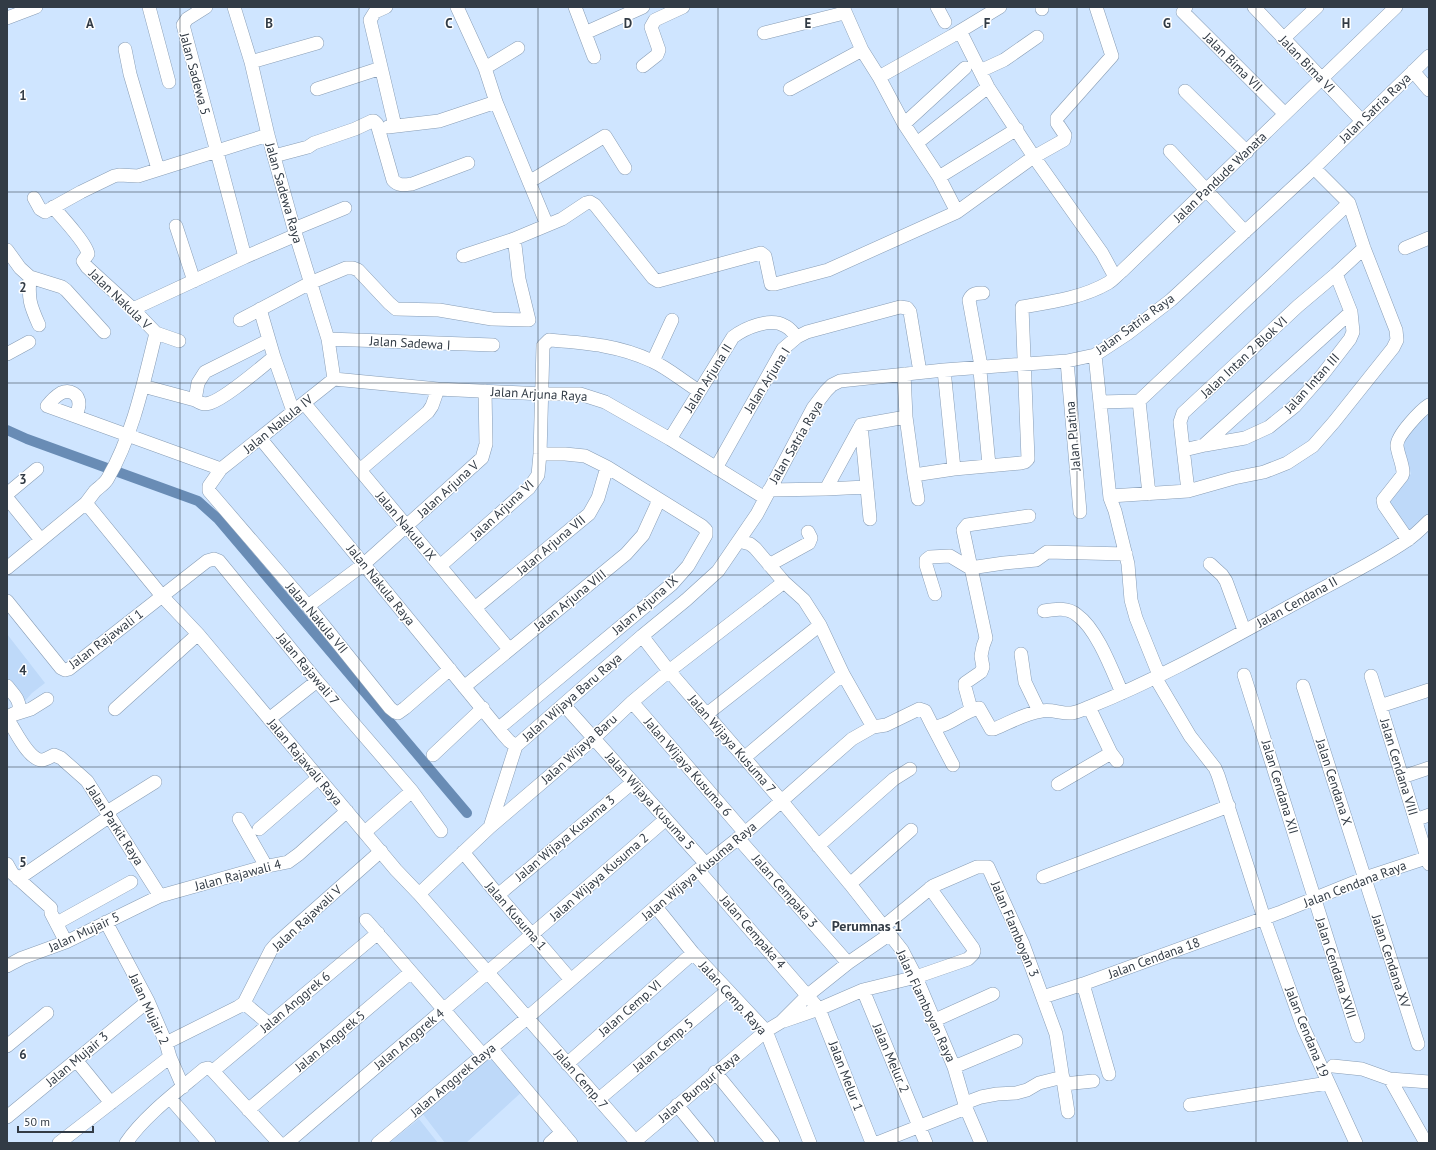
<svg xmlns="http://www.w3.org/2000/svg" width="1436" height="1150" font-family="'PT Sans',sans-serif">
  <rect width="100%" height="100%" fill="#cfe5ff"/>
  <path fill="#bed9f9" d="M 1429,409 L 1429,518 L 1411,535 L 1383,500 L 1411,474 L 1401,441 Z
    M 7,634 L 45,683 L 32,693 L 24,702 L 7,680 Z
    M 493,1054 L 524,1090 L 466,1143 L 445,1143 L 422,1113 Z
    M 419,1119 L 438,1143 L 389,1143 Z"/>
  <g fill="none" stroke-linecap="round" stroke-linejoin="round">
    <path stroke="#698cb5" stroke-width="10" d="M 7,430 L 27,439 L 198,501 L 218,519 L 467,813"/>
    <defs>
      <path id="minor" d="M 149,7 L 169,82
        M 206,7 L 187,19 L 183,25 L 245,257
        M 234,7 L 251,62 L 268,135 L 294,229 L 328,339 L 334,379
        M 386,7 L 375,12 L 370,20 L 395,126
        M 457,7 L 485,68 L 496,102 L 547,225
        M 575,7 L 594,57
        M 843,7 L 862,50
        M 937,7 L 945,22
        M 1042,7 L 1042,9
        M 1186,7 L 1183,12 L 1285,114
        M 1254,7 L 1362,121
        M 7,18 L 36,7
        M 960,31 L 988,87 L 1034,157 L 1102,253 L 1115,277
        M 585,33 L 643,7
        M 764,33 L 844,13
        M 1283,39 L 1317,7
        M 125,49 L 130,74 L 158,169
        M 251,62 L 317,43
        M 643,66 L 657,55 L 659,50 L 651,27 L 655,20 L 683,7
        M 485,68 L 518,48
        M 980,71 L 1004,60 L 1037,37
        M 1413,71 L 1429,90
        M 879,77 L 904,124 L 939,177 L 957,212
        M 317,89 L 381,68
        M 790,89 L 862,50 L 879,77 L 952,36 L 1000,7
        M 1185,91 L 1247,152
        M 904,124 L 965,68
        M 388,127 L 439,121 L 496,102
        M 917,143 L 988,87
        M 1170,151 L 1245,232
        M 274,156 L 308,147 L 314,143 L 355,129 L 372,121 L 374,121 L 377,124 L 393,180 C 398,186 404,185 412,184 L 468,163
        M 939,177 L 1017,129
        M 529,182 L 605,136 L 625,168
        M 34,198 L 40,209 L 45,212 L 81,192 L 114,176 L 119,175 L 138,176 L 268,135
        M 53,207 C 61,216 87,244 88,254 L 83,261 L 87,267 L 133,309 L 156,333
        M 176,226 L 194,281
        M 294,229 L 345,208
        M 1405,248 L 1429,238
        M 7,250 L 20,268 L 30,277 L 62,287 L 66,290 L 104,332
        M 463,256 L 514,239 L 562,219 L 586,203 L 590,202 L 595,205 L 653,278 L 658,281 L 761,253 L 765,256 L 771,284 L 775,284 L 828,270 L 957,212 L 1032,158 L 1064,140 L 1065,135 L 1057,123 L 1057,118 L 1112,56 L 1096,7
        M 30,277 C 28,299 30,305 39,325
        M 983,293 C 977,293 972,293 969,300 L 981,366 L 980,371 L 989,465
        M 133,309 L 245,257 L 296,235
        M 260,309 L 274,357 L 293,411
        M 240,320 L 310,283 L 346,268 L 353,268 L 358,270 L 389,303 L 396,309 L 439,310 L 492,319 L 529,320 L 519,279 L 515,245
        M 156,333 L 179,341
        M 328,339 L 493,345
        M 7,354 L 29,342
        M 1095,355 L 1110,498 L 1115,511 L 1128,564 L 1131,600 L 1136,618 L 1159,675
        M 653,361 L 672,320
        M 1067,361 L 1080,512
        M 944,370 L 954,469
        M 904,374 L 906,417 L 914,475 L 954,469 L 1021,463 L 1025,462 L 1028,459 L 1022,307 C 1051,302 1082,298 1108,283 C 1113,280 1117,275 1122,271 L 1396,7
        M 334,379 L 221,469 L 209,486 L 209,491 L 308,606 L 390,708 L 395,712 L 398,713 L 405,708 L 450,669
        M 334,379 L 438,389 L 543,394 L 580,394 L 605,402 L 670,439 L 765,498
        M 143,386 L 195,400 C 200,403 204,405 210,403 C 226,398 259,369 274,357
        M 195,400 L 198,383 L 205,372 L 269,340
        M 1100,402 L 1139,401
        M 304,403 L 509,649
        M 76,416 C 77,413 79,408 79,404 C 79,394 70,389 61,393 C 56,396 51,401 47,406 L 221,469
        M 861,425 L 870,519
        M 260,438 L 502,733 L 509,741 L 516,746
        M 670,439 L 733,337 C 745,328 770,317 785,326 C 790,328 793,333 797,337
        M 1205,444 L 1351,312
        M 1184,450 L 1205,445 L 1245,438 L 1269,427 L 1295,406 L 1323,374 L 1350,339 L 1353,332 L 1351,312 L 1336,274
        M 716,468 L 783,349 L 797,337 L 807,332 L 900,307 L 907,308 L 910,312 L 920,372
        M 360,470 L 428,412 L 432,406 L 438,389
        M 914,475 L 918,499
        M 826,489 L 861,425 L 906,417
        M 769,490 L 826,489 L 866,487
        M 1188,491 L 1180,422 L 1183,413 L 1298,306 L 1336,274 L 1364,248
        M 7,494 L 37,469
        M 1149,494 L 1139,401 L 1349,203
        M 1110,496 L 1188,491 L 1234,478 L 1264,472 L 1287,463 L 1313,446 L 1334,422 L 1393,348 L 1397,340 L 1396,330 L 1364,248 L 1349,203 L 1314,168
        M 7,498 L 41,540
        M 86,503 L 162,596 L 198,634 L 396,870 L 419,894 L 637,1143
        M 1408,540 L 1384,505 L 1383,500 L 1402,476 L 1403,473 C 1403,464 1398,455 1397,446 C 1396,436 1421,410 1429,405
        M 739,541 L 750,544 L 755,548 L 784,582 L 804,600 L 820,625 L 843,674 L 873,727
        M 1210,564 L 1222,575 L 1226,581 L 1244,630
        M 769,565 L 809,543 L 811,538 L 808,532
        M 440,566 L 529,488 L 538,475 L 540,454 L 543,346 L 549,340 C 586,343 618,345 652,361 C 668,368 684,382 699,391
        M 7,568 L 86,503 C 89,499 92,495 95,491 C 99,487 105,484 108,478 C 133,435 144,381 156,333
        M 935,594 L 926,565 L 926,560 L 930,557 L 950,556 L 970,568 L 1004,563 L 1036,560 L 1047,552 L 1126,554
        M 7,601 L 61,668 L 65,670 L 69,669 L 207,561 L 214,559 L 219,561 L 317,681 L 412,791 L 441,831
        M 308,606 L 364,564 L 482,458 L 486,444 L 485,391
        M 475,608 L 589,514 L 598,498 L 607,467
        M 1044,611 C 1055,609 1068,607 1077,615 C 1097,629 1112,670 1122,693
        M 642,636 L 669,671 L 779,798 L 850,884 L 902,950 L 916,977 L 954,1067 L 966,1108 L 981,1143
        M 1021,654 L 1025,682 L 1039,711
        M 1244,675 L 1358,1036
        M 1371,676 L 1429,864
        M 1155,677 L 1190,736 L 1215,768 L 1218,775 L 1264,918 L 1303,1027 L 1356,1143
        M 7,686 C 13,694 21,700 19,711 L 11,715 L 9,720 L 10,723 C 16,732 29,760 42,760 C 45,760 50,757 54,755 L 61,758 L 87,781 L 160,896
        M 1303,686 L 1418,1044
        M 464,687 L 626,554 L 643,535 L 659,500
        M 632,702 L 745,833
        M 564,705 L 706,864
        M 1380,706 L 1429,690
        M 1089,707 L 1111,753 L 1117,761
        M 115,709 L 198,634
        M 971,709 L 965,687 L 965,683 L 981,672 L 983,667 L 981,656 L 983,646 L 986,638 L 963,530 L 967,525 L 1029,516
        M 707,714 L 820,625
        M 12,715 L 31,709 L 47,699
        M 269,719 L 317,681
        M 933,727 L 953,765
        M 499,728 L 672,584 L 688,566 L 706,535 L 706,530 L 702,526 L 607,467 L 585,456 L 565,454 L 540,454
        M 433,755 L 483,708
        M 744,758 L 843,674
        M 1402,777 L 1429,768
        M 1058,784 L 1111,753
        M 107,812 L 155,782
        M 239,819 L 266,866
        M 1415,820 L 1429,815
        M 490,827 L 593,739 L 632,702 L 669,671 L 784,582
        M 259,829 L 318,778
        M 365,832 L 412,791
        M 738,838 L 848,963
        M 818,846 L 894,779 L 910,769
        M 463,852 L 498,895 L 571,980
        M 7,864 L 12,873 L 51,908 L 51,913 L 66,942
        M 698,870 L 819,1009 L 872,1143
        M 1043,877 L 1229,806
        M 18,879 L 110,816
        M 850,884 L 911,830
        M 419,894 L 490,827 L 516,746 L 642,636 L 686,600 L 718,571 L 757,514 L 813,408 L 826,391 L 832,385 L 840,381 L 944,370 L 1067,361 L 1095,355 L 1127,334 L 1171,300 L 1314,168 L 1429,56
        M 498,895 L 633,782
        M 656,907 L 693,953 L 766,1031 L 810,1143
        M 366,920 L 483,1055
        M 57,923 L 131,882
        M 883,927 L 933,886 L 977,867 L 988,867 L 1023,944 L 1056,1034 L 1068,1112
        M 7,966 L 22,958 L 66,942 L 160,896 L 263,867 L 288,862 L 299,854 L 347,811
        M 1083,984 L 1109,1074
        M 863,990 L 926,1143
        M 1043,997 L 1083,984 L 1281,912 L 1365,878 L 1429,857
        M 244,1003 L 269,1024
        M 784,1021 L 819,1009 L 863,990 L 916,977 L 968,959 L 973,954 L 974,951 L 973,948 L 930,888
        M 933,1021 L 993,994
        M 166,1043 L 238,1007 L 244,1003 L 271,950 L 277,943 L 381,851
        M 7,1046 L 47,1013
        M 491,1048 L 571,1143
        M 170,1057 L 183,1087
        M 76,1060 L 111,1103
        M 567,1064 L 693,953
        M 1333,1066 L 1362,1069 L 1390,1079 L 1429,1082
        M 954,1067 L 1016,1041
        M 213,1071 L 378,933
        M 715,1072 L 773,1143
        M 1390,1079 L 1426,1143
        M 1064,1084 L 1093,1081
        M 170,1098 L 209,1143
        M 599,1099 L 727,991
        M 965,1103 L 981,1097 L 997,1094 L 1016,1093 L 1027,1090 L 1039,1083 L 1063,1077
        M 677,1105 L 708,1143
        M 1190,1105 L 1328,1083
        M 248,1110 L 411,972
        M 7,1117 L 148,1001
        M 59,1143 L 170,1057 L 166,1043 L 148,1001 L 106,922
        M 126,1143 C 144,1116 179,1090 204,1069 L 208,1068 L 213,1071 L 279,1143
        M 287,1143 C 413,1035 541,928 666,819
        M 378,1143 L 527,1018 L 698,870 L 745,833 L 852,739 L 873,727 L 886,725 L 919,709 L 925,711 L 933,727 C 949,727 963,711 979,708 L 991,729 L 994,729 C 1009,723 1025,713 1042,711 C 1052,709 1062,714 1072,713 C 1078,712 1084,709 1089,707 C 1164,677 1233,637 1303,599 C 1337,580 1374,563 1406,541 C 1414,536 1422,528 1429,521
        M 550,1143 L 562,1132
        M 633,1143 L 766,1031 L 781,1022 L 808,995 L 848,963 L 890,934
        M 877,1143 L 966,1108"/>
    </defs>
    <use href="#minor" stroke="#889db5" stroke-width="14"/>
    <use href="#minor" stroke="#fff" stroke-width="13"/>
  </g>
  <path fill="none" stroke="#323b45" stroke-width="1" stroke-opacity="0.55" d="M 180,7 L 180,1143M 359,7 L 359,1143M 538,7 L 538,1143M 718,7 L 718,1143M 898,7 L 898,1143M 1077,7 L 1077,1143M 1256,7 L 1256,1143M 7,192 L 1429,192M 7,383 L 1429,383M 7,575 L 1429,575M 7,767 L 1429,767M 7,958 L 1429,958"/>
  <g text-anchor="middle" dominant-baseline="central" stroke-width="3" stroke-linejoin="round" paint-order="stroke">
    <g font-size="13" fill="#323b45" stroke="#fff">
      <text transform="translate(1233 62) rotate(45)">Jalan Bima VII</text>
      <text transform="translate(1307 64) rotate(46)">Jalan Bima VI</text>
      <text transform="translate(195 74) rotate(75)">Jalan Sadewa 5</text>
      <text transform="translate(1375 108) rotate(-44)">Jalan Satria Raya</text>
      <text transform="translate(1220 177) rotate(-44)">Jalan Pandude Wanata</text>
      <text transform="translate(284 193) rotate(74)">Jalan Sadewa Raya</text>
      <text transform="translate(120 299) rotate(44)">Jalan Nakula V</text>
      <text transform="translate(1135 324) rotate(-36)">Jalan Satria Raya</text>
      <text transform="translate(410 343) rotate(3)">Jalan Sadewa I</text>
      <text transform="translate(1244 357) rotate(-43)">Jalan Intan 2 Blok VI</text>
      <text transform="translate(708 378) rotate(-58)">Jalan Arjuna II</text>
      <text transform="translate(767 380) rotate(-58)">Jalan Arjuna I</text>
      <text transform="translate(1312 383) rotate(-48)">Jalan Intan III</text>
      <text transform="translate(539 394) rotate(3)">Jalan Arjuna Raya</text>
      <text transform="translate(278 424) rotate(-39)">Jalan Nakula IV</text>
      <text transform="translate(1073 436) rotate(-95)">Jalan Platina</text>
      <text transform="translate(796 442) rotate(-60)">Jalan Satria Raya</text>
      <text transform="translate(448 489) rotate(-42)">Jalan Arjuna V</text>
      <text transform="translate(502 510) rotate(-43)">Jalan Arjuna VI</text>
      <text transform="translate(406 526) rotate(50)">Jalan Nakula IX</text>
      <text transform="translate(551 545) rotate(-40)">Jalan Arjuna VII</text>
      <text transform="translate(381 585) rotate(51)">Jalan Nakula Raya</text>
      <text transform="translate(570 600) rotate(-39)">Jalan Arjuna VIII</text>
      <text transform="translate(1297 602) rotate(-29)">Jalan Cendana II</text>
      <text transform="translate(645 605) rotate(-41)">Jalan Arjuna IX</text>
      <text transform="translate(317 618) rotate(50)">Jalan Nakula VII</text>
      <text transform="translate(106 639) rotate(-37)">Jalan Rajawali 1</text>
      <text transform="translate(308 669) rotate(50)">Jalan Rajawali 7</text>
      <text transform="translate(572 697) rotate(-41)">Jalan Wijaya Baru Raya</text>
      <text transform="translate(732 744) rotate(49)">Jalan Wijaya Kusuma 7</text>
      <text transform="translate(579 749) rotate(-42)">Jalan Wijaya Baru</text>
      <text transform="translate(305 762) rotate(50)">Jalan Rajawali Raya</text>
      <text transform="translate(688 767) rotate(49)">Jalan Wijaya Kusuma 6</text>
      <text transform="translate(1399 767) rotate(73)">Jalan Cendana VIII</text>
      <text transform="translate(1334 782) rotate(72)">Jalan Cendana X</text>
      <text transform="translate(1280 787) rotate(73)">Jalan Cendana XII</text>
      <text transform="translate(650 801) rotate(48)">Jalan Wijaya Kusuma 5</text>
      <text transform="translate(115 825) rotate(57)">Jalan Parkit Raya</text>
      <text transform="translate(565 838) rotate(-40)">Jalan Wijaya Kusuma 3</text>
      <text transform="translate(699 871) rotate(-40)">Jalan Wijaya Kusuma Raya</text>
      <text transform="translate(238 875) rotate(-15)">Jalan Rajawali 4</text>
      <text transform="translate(599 877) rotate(-41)">Jalan Wijaya Kusuma 2</text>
      <text transform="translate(1355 884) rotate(-21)">Jalan Cendana Raya</text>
      <text transform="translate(785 891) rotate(49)">Jalan Cempaka 3</text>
      <text transform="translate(516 916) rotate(49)">Jalan Kusuma 1</text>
      <text transform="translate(307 918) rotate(-43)">Jalan Rajawali V</text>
      <text transform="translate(1015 929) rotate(67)">Jalan Flamboyan 3</text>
      <text transform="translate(84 932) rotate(-25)">Jalan Mujair 5</text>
      <text transform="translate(753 932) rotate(49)">Jalan Cempaka 4</text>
      <text transform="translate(1154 958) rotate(-20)">Jalan Cendana 18</text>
      <text transform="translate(1391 961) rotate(72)">Jalan Cendana XV</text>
      <text transform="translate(1336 968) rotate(72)">Jalan Cendana XVII</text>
      <text transform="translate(733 998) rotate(48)">Jalan Cemp. Raya</text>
      <text transform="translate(295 1002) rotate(-40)">Jalan Anggrek 6</text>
      <text transform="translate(926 1006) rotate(65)">Jalan Flamboyan Raya</text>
      <text transform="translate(630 1008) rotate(-41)">Jalan Cemp. VI</text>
      <text transform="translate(149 1009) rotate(65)">Jalan Mujair 2</text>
      <text transform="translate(1307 1032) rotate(68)">Jalan Cendana 19</text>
      <text transform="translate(409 1039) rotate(-40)">Jalan Anggrek 4</text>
      <text transform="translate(330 1041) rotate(-40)">Jalan Anggrek 5</text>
      <text transform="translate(663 1045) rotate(-40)">Jalan Cemp. 5</text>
      <text transform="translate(891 1058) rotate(67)">Jalan Melur 2</text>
      <text transform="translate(77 1059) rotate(-40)">Jalan Mujair 3</text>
      <text transform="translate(846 1076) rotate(69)">Jalan Melur 1</text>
      <text transform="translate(581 1079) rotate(49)">Jalan Cemp. 7</text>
      <text transform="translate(453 1080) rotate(-40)">Jalan Anggrek Raya</text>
      <text transform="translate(699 1087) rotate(-40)">Jalan Bungur Raya</text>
    </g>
    <g font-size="14" font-weight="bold" fill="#323b45" stroke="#fff">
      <text x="867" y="926">Perumnas 1</text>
    </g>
  </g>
  <g font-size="13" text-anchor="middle" font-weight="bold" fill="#323b45" stroke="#fff" stroke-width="3" stroke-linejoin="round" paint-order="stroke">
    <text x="90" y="28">A</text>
    <text x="269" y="28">B</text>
    <text x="449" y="28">C</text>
    <text x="628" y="28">D</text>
    <text x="808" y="28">E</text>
    <text x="987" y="28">F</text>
    <text x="1167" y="28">G</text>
    <text x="1346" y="28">H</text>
    <text x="23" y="100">1</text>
    <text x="23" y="292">2</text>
    <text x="23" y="484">3</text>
    <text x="23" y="675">4</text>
    <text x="23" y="867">5</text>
    <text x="23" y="1059">6</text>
  </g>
  <rect width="1436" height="1150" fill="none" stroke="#323b45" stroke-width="16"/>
  <path d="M18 1126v6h75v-6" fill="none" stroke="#323b45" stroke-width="2"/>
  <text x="24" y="1126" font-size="12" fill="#323b45" stroke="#ffffff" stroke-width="3" paint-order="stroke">50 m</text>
</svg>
